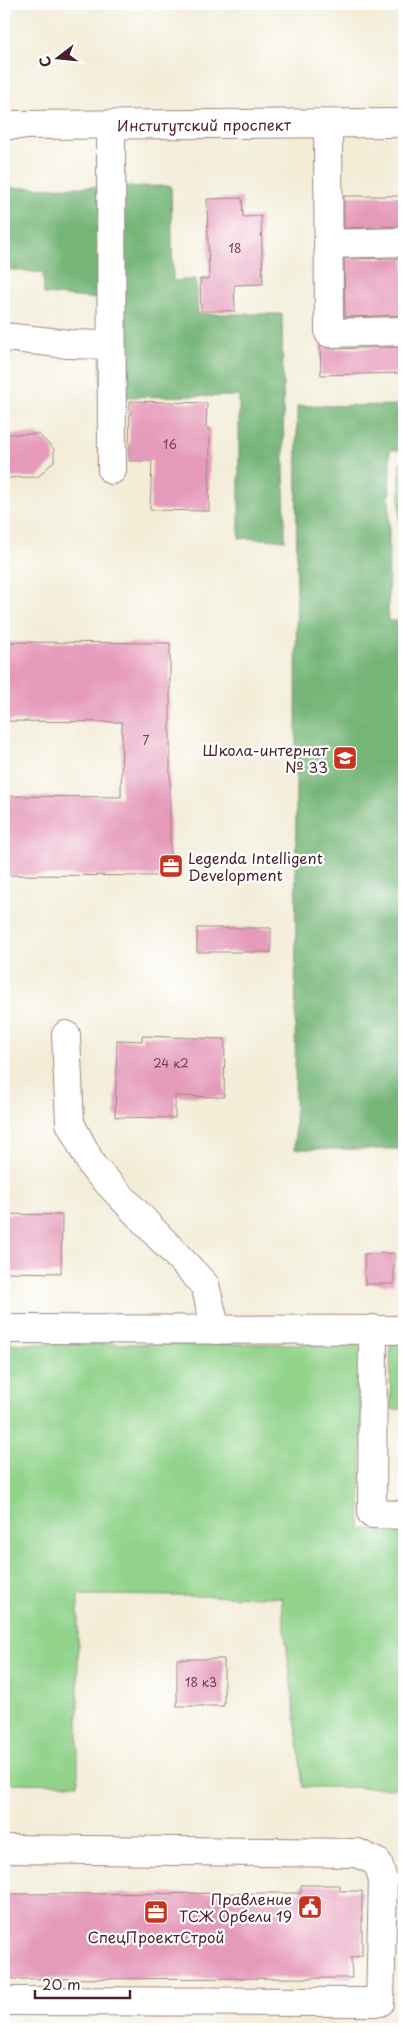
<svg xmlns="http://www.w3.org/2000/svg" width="408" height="2033" font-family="'Playpen Sans',sans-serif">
  <rect width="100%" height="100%" fill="#fff"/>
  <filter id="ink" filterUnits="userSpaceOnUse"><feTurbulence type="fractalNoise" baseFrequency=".02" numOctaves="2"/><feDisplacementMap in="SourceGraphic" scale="10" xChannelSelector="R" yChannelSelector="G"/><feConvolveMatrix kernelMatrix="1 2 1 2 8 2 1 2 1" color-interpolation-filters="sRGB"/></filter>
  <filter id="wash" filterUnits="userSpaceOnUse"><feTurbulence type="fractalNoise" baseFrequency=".0096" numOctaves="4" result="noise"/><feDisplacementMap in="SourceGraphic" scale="20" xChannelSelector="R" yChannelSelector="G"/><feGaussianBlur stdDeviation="1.12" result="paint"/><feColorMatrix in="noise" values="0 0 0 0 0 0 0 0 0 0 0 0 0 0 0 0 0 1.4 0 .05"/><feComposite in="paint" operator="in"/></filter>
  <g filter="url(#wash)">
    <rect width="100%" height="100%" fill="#f3edd8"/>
    <path fill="#91d38b" stroke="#6e795b" d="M 400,462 L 404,462 L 404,609 L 399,609 Z
      M 4,1344 L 363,1344 L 360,1529 L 404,1530 L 404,1788 L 303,1787 L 281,1597 L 78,1595 L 78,1784 L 4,1783 Z
      M 390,1344 L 404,1344 L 404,1409 L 391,1409 Z"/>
    <path fill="#74b577" stroke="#5f6a51" d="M 171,186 L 173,281 L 196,279 L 198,314 L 282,314 L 285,540 L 239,538 L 239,396 L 101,397 L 99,299 L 44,294 L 43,273 L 4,269 L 4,188 Z
      M 404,405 L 404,450 L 390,450 L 388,621 L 404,621 L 404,1149 L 295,1149 L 297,406 Z"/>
    <g id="blocks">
      <path fill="#e59ab9" d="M 344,196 L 404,196 L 404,226 L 344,228 Z
        M 242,198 L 243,217 L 261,216 L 263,284 L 234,285 L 235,311 L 201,311 L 200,279 L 209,279 L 207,199 Z
        M 404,258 L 404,315 L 345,317 L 344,259 Z
        M 320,345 L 329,349 L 404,347 L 404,373 L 321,375 Z
        M 130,401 L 207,403 L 206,428 L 210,428 L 209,511 L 150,510 L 152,461 L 129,461 Z
        M 4,434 L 38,434 L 54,449 L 54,461 L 38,477 L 4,478 Z
        M 4,642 L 170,643 L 170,876 L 4,875 L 4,796 L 121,797 L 122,722 L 4,721 Z
        M 197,928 L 271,928 L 271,952 L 197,952 Z
        M 142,1036 L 225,1039 L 224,1097 L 175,1096 L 175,1118 L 115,1117 L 117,1040 L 142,1041 Z
        M 4,1214 L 62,1215 L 61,1273 L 4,1272 Z
        M 394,1253 L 394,1284 L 365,1284 L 364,1254 Z
        M 177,1659 L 224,1659 L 224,1706 L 177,1706 Z
        M 301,1885 L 340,1885 L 340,1891 L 362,1891 L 362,1956 L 351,1957 L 352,1978 L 4,1979 L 4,1894 L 301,1893 Z"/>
    </g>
  </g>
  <g filter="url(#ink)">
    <use href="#blocks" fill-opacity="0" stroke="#9e8682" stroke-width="1"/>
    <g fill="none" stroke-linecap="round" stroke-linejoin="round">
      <defs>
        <g id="minor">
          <path d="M 328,124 L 329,333 L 404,331"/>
          <path id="s1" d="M 4,125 L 404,123"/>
          <path d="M 111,125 L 112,470"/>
          <path d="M 328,244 L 404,242"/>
          <path d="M 4,337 L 69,344 L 111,345"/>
          <path d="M 66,1035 L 70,1123 L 93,1167 L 205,1285 L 216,1330"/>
          <path d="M 4,1329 L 404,1330"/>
          <path d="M 373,1329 L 372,1514 L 404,1515"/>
          <path d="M 4,1849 L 358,1853 L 378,1863 L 383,1880 L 380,2002 L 4,2001"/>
        </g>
      </defs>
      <use href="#minor" stroke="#9e8682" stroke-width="30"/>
      <use href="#minor" stroke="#fff" stroke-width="28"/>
    </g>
  </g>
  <defs>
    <symbol id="school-square" viewBox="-11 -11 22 22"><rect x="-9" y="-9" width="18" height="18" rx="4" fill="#c8321e" stroke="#fff"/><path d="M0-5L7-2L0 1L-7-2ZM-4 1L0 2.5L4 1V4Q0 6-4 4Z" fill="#fff"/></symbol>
    <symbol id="office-square" viewBox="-11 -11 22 22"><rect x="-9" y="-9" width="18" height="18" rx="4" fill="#c8321e" stroke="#fff"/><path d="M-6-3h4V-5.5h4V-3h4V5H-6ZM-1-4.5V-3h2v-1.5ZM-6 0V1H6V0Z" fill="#fff"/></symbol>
    <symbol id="civic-square" viewBox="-11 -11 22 22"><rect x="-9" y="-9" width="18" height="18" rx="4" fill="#c8321e" stroke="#fff"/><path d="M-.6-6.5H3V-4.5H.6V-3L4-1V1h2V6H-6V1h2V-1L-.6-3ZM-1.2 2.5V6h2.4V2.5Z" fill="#fff"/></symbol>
  </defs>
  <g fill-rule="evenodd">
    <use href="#school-square" x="331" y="744" width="28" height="28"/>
    <use href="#office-square" x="157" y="852" width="28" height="28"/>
    <use href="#civic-square" x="296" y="1893" width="28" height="28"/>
    <use href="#office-square" x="142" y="1898" width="28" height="28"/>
  </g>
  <g text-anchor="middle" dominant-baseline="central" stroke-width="4.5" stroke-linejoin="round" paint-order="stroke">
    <g font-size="12" fill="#713e4e">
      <text x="235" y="248">18</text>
      <text x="170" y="444">16</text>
      <text x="146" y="740">7</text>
      <text x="171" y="1063">24 к2</text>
      <text x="201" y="1682">18 к3</text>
    </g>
    <g font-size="15" fill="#4a1f2b" stroke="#fff">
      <text stroke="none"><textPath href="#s1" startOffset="200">Институтский проспект</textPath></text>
    </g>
    <g font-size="15" fill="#4a1f2b" stroke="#fff" text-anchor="end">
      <text x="328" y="749">Школа-интернат<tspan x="328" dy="17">№ 33</tspan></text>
      <text x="188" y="857" text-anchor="start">Legenda Intelligent<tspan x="188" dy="17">Development</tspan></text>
      <text x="292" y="1898">Правление<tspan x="292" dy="17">ТСЖ Орбели 19</tspan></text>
      <text x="156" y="1936" text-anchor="middle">СпецПроектСтрой</text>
    </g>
  </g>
  <rect width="408" height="2033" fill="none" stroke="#fff" stroke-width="20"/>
  <g transform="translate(58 58) rotate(254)" stroke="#ffffff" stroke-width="4" paint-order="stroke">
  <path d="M0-4L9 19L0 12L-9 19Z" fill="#4a1f2b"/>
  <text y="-8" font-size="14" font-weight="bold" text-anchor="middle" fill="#4a1f2b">С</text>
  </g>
  <path d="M35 1990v8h95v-8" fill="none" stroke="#4a1f2b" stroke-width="2.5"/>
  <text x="42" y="1990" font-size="15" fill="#4a1f2b" stroke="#ffffff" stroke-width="4" paint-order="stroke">20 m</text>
</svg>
